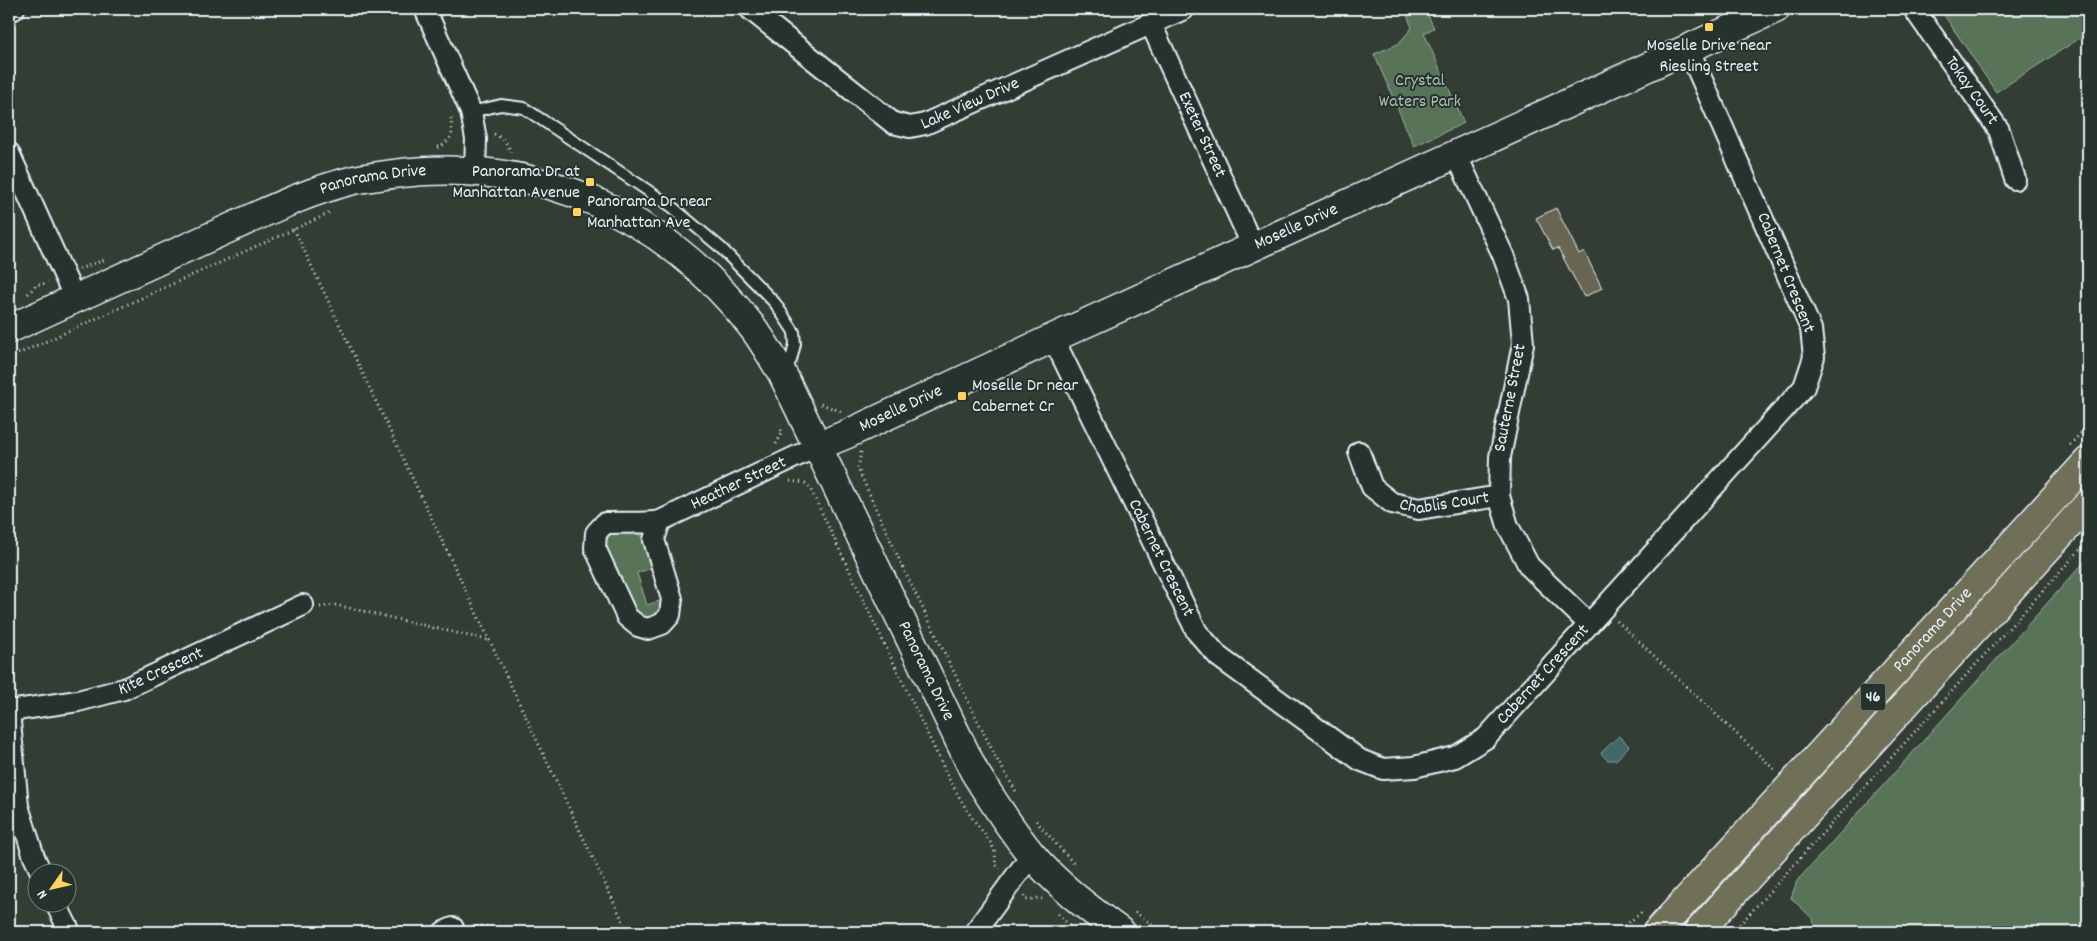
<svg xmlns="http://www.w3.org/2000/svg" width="2097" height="941" font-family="Dekko,sans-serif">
  <rect width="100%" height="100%" fill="#333d34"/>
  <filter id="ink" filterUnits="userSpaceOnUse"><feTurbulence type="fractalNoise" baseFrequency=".02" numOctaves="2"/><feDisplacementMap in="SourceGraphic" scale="10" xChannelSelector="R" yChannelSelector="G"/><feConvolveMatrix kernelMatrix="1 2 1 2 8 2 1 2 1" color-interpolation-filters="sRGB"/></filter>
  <g filter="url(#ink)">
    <path fill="#587359" stroke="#a0b2a8" d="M 1405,9 L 1425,9 L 1434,28 L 1424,33 L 1464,123 L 1414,146 L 1374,54 L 1398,44 L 1412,28 Z
      M 1940,9 L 2088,9 L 2088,33 L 1996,92 Z
      M 613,532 L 632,532 L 645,537 L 655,567 L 637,573 L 647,605 L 666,599 L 655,615 L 642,619 L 631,608 L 604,542 Z
      M 2088,558 L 2088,932 L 1816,932 L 1813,919 L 1791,898 L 1797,881 Z"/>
    <path fill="#426766" stroke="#849ea0" d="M 1619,736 L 1629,746 L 1616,760 L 1607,760 L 1601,753 Z"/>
    <path fill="#686652" stroke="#e8f1f8" d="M 1556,208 L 1579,254 L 1584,251 L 1602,288 L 1584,297 L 1558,248 L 1553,250 L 1536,218 Z"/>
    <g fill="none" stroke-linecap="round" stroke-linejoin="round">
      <defs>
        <path id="lane" d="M 471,112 L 501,105 L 524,108 L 671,206 L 720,247 L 775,303 L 794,332 L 795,344 L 791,360 L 783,371"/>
        <g id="street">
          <path d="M 425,9 L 471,112 L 476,139 L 475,170"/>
          <path id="s1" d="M 750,9 L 893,123 L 910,127 L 925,124 L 1184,9"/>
          <path id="s2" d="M 1914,9 L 1999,130 L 2015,179"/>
          <path d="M 9,11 L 14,9"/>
          <path id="s3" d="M 1151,24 L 1253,247"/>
          <path d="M 9,153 L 75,299"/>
          <path d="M 1456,154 L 1503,255 L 1519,299 L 1523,344 L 1500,457 L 1499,496 L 1508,526 L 1529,566 L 1589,624"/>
          <path id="s4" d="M 1053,338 L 1197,632 L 1219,657 L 1360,760 L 1383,769 L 1414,767 L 1455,757 L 1486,738 L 1804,387 L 1814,357 L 1811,329 L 1688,48"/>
          <path id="s5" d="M 1359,452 L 1372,487 L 1392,503 L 1419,509 L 1499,496"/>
          <path id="s6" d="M 660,521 L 654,540 L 672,599 L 670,615 L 662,624 L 648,629 L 638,626 L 627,617 L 595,548 L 596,533 L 605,523 C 623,522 642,524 660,521 L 818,446"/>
          <path id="s7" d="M 9,711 L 78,701 L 124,689 L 303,605"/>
          <path d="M 9,712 L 18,806 L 34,857 L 42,874"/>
          <path d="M 56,904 L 70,932"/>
          <path d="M 444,932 L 453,928"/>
          <path d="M 975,932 L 1032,854"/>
        </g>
        <g id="secondary">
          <path id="s8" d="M 9,329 C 76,298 143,268 210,237 C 257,216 304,192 354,180 C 367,177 380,176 393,174 C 537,155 665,214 753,328 C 764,342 772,358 782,373 L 974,771 C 992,800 1010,828 1031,854 C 1056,884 1089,909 1121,932"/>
          <path id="s9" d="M 818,446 L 845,435 L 1053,338 L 1775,9"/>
        </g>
        <g id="primary">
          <path id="s10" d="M 1657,932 L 2088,461"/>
          <path d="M 1698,932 L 2088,504"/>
        </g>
      </defs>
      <use href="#lane" stroke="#e8f1f8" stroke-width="14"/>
      <use href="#street" stroke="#e8f1f8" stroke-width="24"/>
      <use href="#secondary" stroke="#e8f1f8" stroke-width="31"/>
      <use href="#primary" stroke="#e8f1f8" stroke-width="31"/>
      <path stroke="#e8f1f8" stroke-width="3" stroke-dasharray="1 4" stroke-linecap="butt" d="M 494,134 C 504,138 509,145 511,155
        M 438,147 L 442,146 L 452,136 L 451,116
        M 294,229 L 628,932
        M 79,269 L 104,260
        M 28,294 L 37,284 L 41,285 L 48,282
        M 9,358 L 332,212
        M 821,404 L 843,412
        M 776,444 L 782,433 L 780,425
        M 2070,445 L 2088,425
        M 861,452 L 858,469 L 905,572 L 995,756 L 1017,793
        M 790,481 L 805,483 L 810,488 L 950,781 C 957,792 963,805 971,816 C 980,830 999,846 995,864 L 1000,869
        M 320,607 L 336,605 L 487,640
        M 1617,621 L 1776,771
        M 1036,821 L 1075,865
        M 1024,896 L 1026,900 L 1039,898 L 1042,899
        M 1135,912 L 1163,932
        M 1058,914 L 1076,932
        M 471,927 L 485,926 L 518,932
        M 1617,932 L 1642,912
        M 1733,932 L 2088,541"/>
      <use href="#lane" stroke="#26332d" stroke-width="10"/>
      <use href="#street" stroke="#26332d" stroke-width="20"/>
      <use href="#secondary" stroke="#26332d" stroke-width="28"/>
      <use href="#primary" stroke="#706f59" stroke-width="28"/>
    </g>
  </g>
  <g fill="#ffd166" stroke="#26332d" stroke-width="2">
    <rect x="1704" y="22" width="10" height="10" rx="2.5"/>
    <rect x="585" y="177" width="10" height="10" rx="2.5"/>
    <rect x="572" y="207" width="10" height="10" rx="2.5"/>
    <rect x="957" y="391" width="10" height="10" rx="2.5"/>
  </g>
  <g text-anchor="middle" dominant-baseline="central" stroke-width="4" stroke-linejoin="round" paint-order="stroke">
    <rect fill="#26332d" stroke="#aeb8bb" stroke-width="1" x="1860.5" y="683.5" width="25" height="27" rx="4"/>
    <g font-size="16" font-weight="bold" fill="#e8f1f8">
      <text x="1873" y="697">46</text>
    </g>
    <g font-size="18" fill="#e8f1f8" stroke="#26332d" text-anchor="start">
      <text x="1709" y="46" text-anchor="middle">Moselle Drive near<tspan x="1709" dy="21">Riesling Street</tspan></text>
      <text x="580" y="172" text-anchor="end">Panorama Dr at<tspan x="580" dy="21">Manhattan Avenue</tspan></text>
      <text x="587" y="202">Panorama Dr near<tspan x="587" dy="21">Manhattan Ave</tspan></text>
      <text x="972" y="386">Moselle Dr near<tspan x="972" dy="21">Cabernet Cr</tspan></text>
    </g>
    <g font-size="18" fill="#aebfb8" stroke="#26332d">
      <text x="1420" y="81">Crystal<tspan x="1420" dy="21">Waters Park</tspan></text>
    </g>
    <g font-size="18" fill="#e8f1f8" stroke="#26332d">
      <text stroke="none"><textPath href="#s2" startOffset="100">Tokay Court</textPath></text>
      <text stroke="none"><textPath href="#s1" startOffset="265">Lake View Drive</textPath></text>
      <text stroke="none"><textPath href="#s3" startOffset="122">Exeter Street</textPath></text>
      <text stroke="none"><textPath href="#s8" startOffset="395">Panorama Drive</textPath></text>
      <text stroke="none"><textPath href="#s9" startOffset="526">Moselle Drive</textPath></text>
      <text transform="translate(1785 273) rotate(68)">Cabernet Crescent</text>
      <text transform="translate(1511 398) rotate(-79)">Sauterne Street</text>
      <text stroke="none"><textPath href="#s9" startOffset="91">Moselle Drive</textPath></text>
      <text stroke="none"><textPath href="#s6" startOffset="396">Heather Street</textPath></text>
      <text stroke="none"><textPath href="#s5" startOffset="116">Chablis Court</textPath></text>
      <text stroke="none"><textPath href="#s4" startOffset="245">Cabernet Crescent</textPath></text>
      <text stroke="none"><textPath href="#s10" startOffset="409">Panorama Drive</textPath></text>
      <text stroke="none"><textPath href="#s7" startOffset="158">Kite Crescent</textPath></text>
      <text stroke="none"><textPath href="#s8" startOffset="1211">Panorama Drive</textPath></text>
      <text stroke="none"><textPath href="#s4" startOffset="755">Cabernet Crescent</textPath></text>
    </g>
  </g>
  <rect width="2097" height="941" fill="none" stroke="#26332d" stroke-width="30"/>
  <rect x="15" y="15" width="2067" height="911" fill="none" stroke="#e8f1f8" stroke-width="2" filter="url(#ink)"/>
  <g transform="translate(52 888) rotate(236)"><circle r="24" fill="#26332d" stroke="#747f7e"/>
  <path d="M0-4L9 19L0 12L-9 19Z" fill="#ffd166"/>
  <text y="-8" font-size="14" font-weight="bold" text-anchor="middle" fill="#e8f1f8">N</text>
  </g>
</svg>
